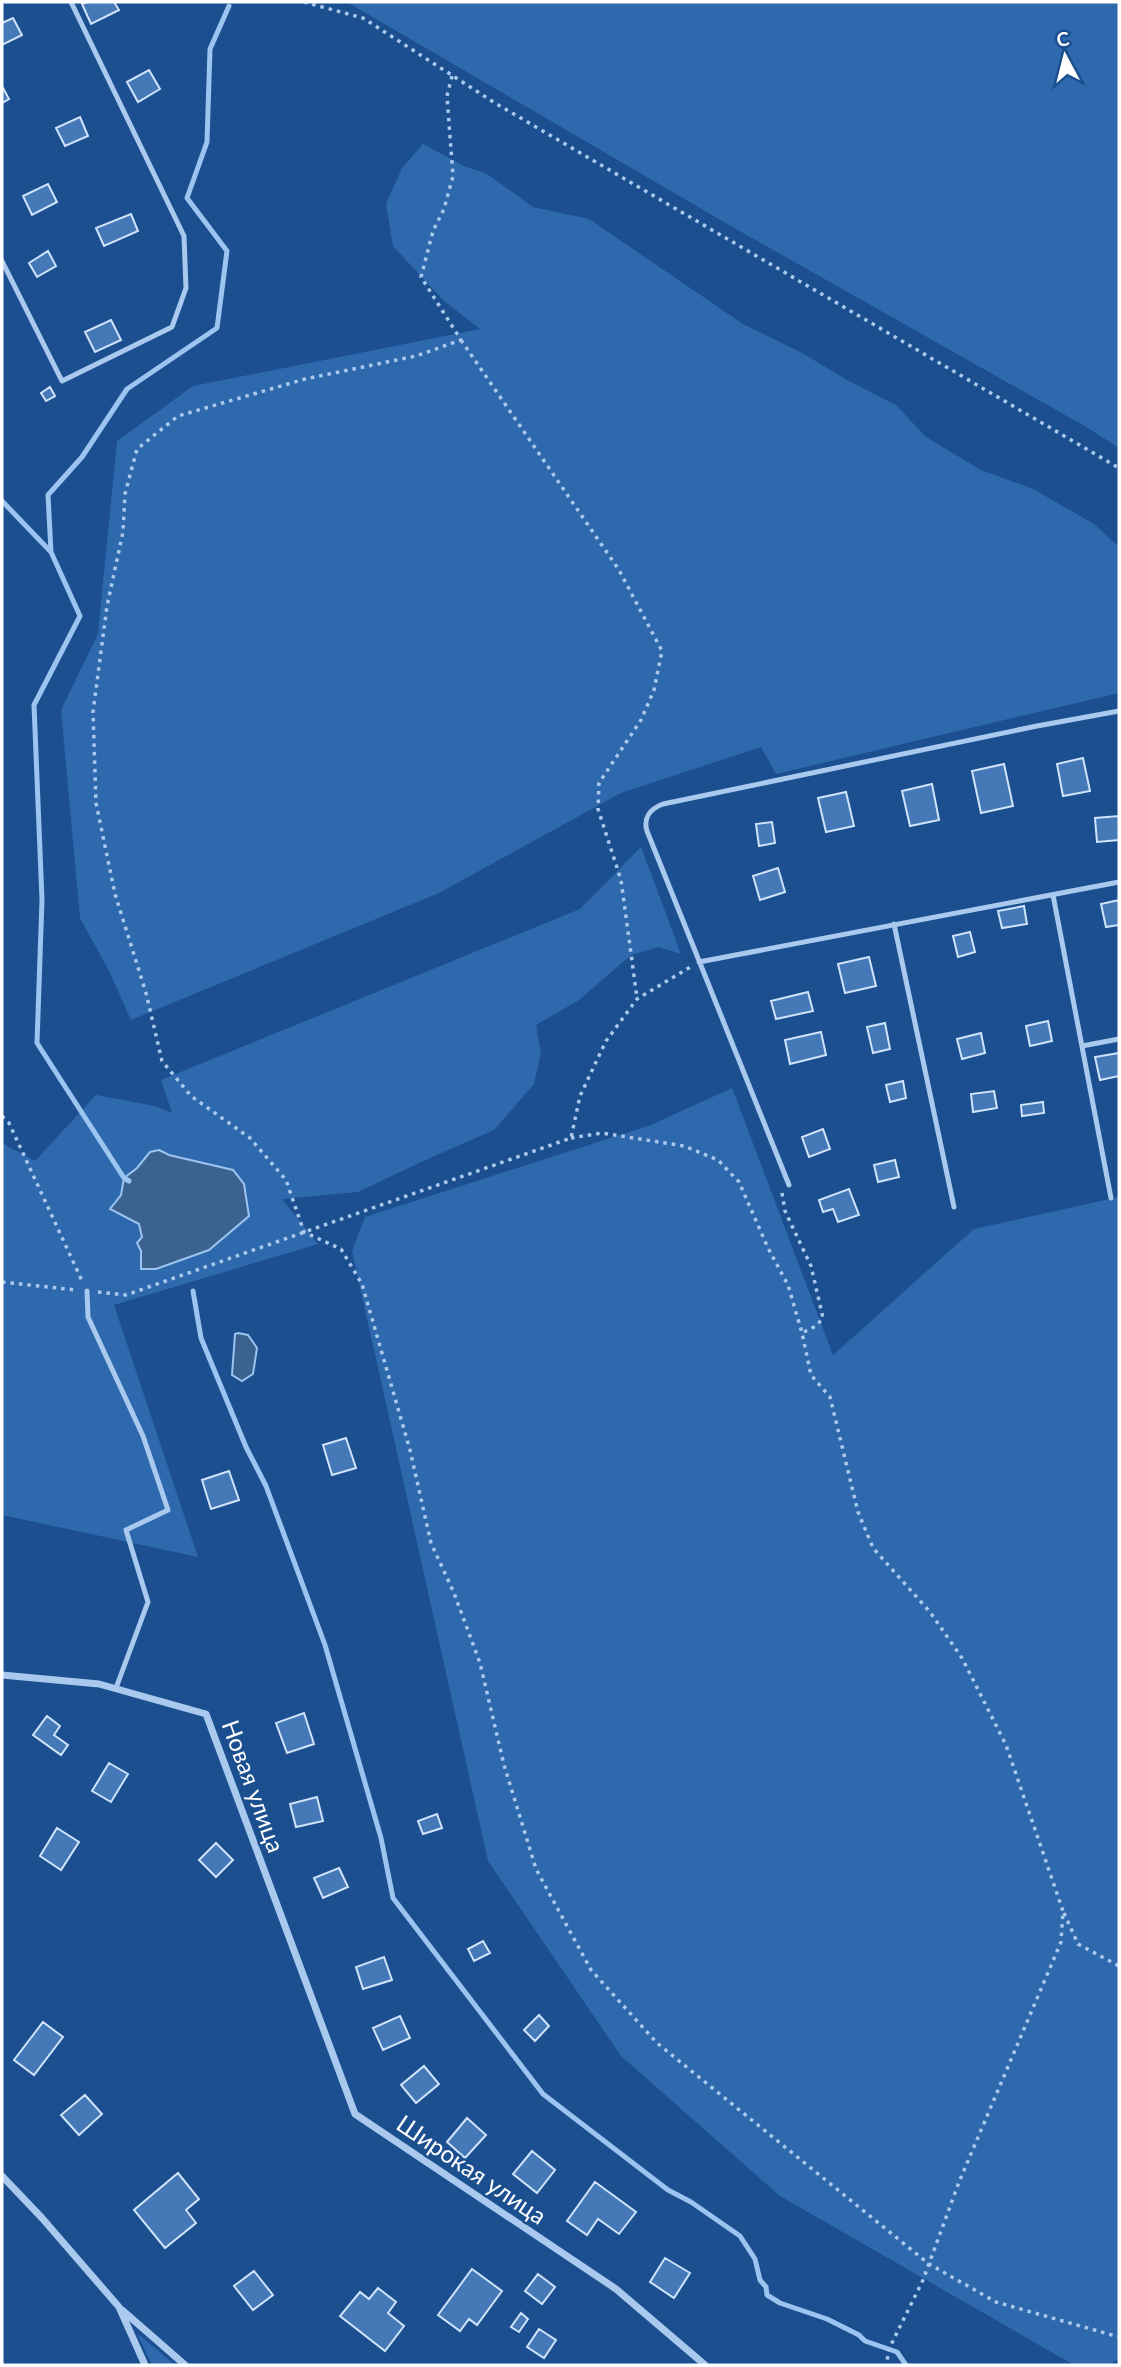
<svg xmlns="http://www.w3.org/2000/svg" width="1121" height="2367" font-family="Lato,sans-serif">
  <rect width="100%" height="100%" fill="#1b4f8f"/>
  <path fill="#2e69ad" d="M 347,2 L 1119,2 L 1119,448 L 1088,428 L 729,225 Z
    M 423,144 L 464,166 L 487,174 L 533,207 L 589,219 L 743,324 L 804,354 L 847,380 L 896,405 L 926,437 L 981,470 L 1033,489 L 1094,524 L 1119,547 L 1119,693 L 776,774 L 761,747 L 621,793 L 439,893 L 131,1020 L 109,971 L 80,918 L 61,710 L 98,634 L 117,441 L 193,386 L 480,329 L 443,300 L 393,246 L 386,204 L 402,168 Z
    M 641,847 L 681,954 L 659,947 L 631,955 L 579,1000 L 536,1025 L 541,1053 L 534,1084 L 494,1130 L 421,1162 L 358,1192 L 282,1199 L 318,1244 L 114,1305 L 198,1557 L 2,1515 L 2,1143 L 35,1161 L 96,1095 L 155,1106 L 172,1113 L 161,1080 L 580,909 Z
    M 732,1088 L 833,1355 L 974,1229 L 1119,1197 L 1119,2357 L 1111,2365 L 1074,2365 L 780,2196 L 621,2056 L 488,1861 L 352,1251 L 365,1217 L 651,1125 Z
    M 137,2333 L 175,2365 L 152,2365 Z"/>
  <path fill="#3c6290" stroke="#9cc4f0" stroke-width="2" d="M 159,1150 L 169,1155 L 233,1170 L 244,1184 L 249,1216 L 209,1250 L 156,1269 L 141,1269 L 141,1251 L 137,1243 L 142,1237 L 139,1224 L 110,1209 L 121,1195 L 124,1178 L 137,1168 L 150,1152 Z
    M 238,1333 L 248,1335 L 257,1348 L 253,1374 L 242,1381 L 232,1375 L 235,1334 Z"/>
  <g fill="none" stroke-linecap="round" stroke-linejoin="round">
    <path stroke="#9cc4f0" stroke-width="5" d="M 2,501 L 51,552 L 80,616 L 34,705 L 42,900 L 37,1043 L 124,1178 L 129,1181
      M 51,552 L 48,495 L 82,457 L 127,389 L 217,328 L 227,251 L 187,198 L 207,142 L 210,49 L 229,6
      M 193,1291 L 201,1338 L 246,1447 L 266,1486 L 325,1645 L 381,1838 L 393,1898 L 543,2094 L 668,2190 L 691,2202 L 740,2236 L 755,2259 L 760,2280 L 766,2287 L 767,2295 L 780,2303 L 827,2319 L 859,2335 L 865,2341 L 897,2352 L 906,2365"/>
  </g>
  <path fill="#4478b7" stroke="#cfe3fa" stroke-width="2" d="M 88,2 L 114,2 L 119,10 L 91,24 L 82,4 Z
    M 13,18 L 22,35 L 2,45 L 2,23 Z
    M 149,70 L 160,89 L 138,102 L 127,82 Z
    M 2,86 L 9,99 L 2,103 Z
    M 80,117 L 88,136 L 65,146 L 56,128 Z
    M 48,184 L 57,202 L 32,215 L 23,196 Z
    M 131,214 L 138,231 L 104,246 L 96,228 Z
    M 48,251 L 56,266 L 37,277 L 29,263 Z
    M 111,320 L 121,340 L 95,352 L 85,332 Z
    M 50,387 L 55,396 L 46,401 L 41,393 Z
    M 1083,758 L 1090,791 L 1063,796 L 1057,764 Z
    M 1004,764 L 1013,806 L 981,813 L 972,771 Z
    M 932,784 L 939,820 L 910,826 L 902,791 Z
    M 846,792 L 854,826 L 826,832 L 818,798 Z
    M 1119,816 L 1119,840 L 1097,842 L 1095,818 Z
    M 772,822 L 775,843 L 759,846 L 756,824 Z
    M 778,868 L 785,892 L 760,900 L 753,876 Z
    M 1119,900 L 1119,925 L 1106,927 L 1101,904 Z
    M 1024,906 L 1027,924 L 1002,928 L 998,911 Z
    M 970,932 L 975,952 L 958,957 L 953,936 Z
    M 869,957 L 876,986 L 845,993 L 838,964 Z
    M 808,992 L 813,1011 L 776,1019 L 771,1001 Z
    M 1048,1021 L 1052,1041 L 1030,1046 L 1026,1026 Z
    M 885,1023 L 890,1049 L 873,1053 L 867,1027 Z
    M 821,1032 L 826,1055 L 790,1064 L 785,1040 Z
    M 981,1033 L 985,1053 L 962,1059 L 957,1039 Z
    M 1119,1053 L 1119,1076 L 1100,1080 L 1095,1057 Z
    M 903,1081 L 906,1098 L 890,1102 L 886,1085 Z
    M 994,1091 L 997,1108 L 973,1112 L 971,1094 Z
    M 1043,1102 L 1044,1113 L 1022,1116 L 1021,1105 Z
    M 823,1129 L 830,1149 L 809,1157 L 802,1137 Z
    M 895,1160 L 899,1177 L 878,1182 L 874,1165 Z
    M 849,1189 L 859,1215 L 838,1222 L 833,1209 L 823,1212 L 819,1200 Z
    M 346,1438 L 356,1468 L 332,1475 L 323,1445 Z
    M 229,1471 L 239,1500 L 211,1509 L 202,1480 Z
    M 304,1713 L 314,1744 L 287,1753 L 276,1723 Z
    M 47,1716 L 60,1726 L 54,1735 L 68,1745 L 61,1755 L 33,1735 Z
    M 109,1763 L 128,1774 L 111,1802 L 92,1791 Z
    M 317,1797 L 323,1821 L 296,1827 L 290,1804 Z
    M 437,1814 L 442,1828 L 423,1834 L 418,1821 Z
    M 57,1828 L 79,1842 L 61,1870 L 40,1856 Z
    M 216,1843 L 233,1860 L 216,1877 L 199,1860 Z
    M 339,1868 L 348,1887 L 323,1898 L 314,1878 Z
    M 483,1941 L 490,1953 L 474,1961 L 468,1949 Z
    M 384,1957 L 392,1980 L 363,1989 L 356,1967 Z
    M 539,2015 L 549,2026 L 535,2041 L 524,2030 Z
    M 400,2016 L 410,2038 L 383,2050 L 373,2028 Z
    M 43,2022 L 63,2037 L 34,2075 L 14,2060 Z
    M 424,2066 L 439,2084 L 416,2103 L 401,2085 Z
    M 85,2095 L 102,2114 L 79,2135 L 61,2115 Z
    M 467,2118 L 486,2135 L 465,2158 L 447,2142 Z
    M 532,2151 L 555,2170 L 537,2193 L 513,2174 Z
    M 178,2173 L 199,2199 L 186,2210 L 196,2223 L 165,2248 L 134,2210 Z
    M 595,2182 L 636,2212 L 619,2234 L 598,2219 L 587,2235 L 567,2221 Z
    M 665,2258 L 690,2273 L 674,2298 L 650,2282 Z
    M 472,2269 L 502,2291 L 477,2325 L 469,2319 L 460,2331 L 438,2315 Z
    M 254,2271 L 273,2295 L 253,2310 L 234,2286 Z
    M 538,2274 L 555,2287 L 542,2304 L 525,2291 Z
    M 378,2288 L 396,2302 L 388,2313 L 404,2326 L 385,2351 L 340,2316 L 360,2292 L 369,2299 Z
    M 521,2313 L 528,2319 L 519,2332 L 511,2327 Z
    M 539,2329 L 556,2340 L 544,2358 L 527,2347 Z"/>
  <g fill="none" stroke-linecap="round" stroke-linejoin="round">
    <path stroke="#a9c9ee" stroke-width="3.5" stroke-dasharray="3.5 5" stroke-linecap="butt" d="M 304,2 L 363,18 L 495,103 L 1119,468
      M 452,76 L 447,96 L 453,176 L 444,209 L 433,231 L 421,277 L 461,340 L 416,356 L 305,379 L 178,416 L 137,449 L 125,494 L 123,532 L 107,606 L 93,712 L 96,803 L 115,894 L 146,993 L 162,1061 L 191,1096 L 250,1138 L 286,1180 L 304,1232 L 341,1249 L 362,1284 L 410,1450 L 431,1543 L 454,1593 L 480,1663 L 504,1765 L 536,1869 L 591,1970 L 657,2043 L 929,2264 L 996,2302 L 1119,2337
      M 461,340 L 619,570 L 662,651 L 654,690 L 641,720 L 599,783 L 598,809 L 621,880 L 637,998
      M 2,1116 L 9,1123 L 83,1283
      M 571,1138 L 602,1133 L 684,1146 L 718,1160 L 739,1182 L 768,1248 L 788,1285 L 802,1333 L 811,1375 L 830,1397 L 858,1512 L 873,1548 L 930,1612 L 962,1658 L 1006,1745 L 1063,1911 L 1061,1942 L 959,2182 L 923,2280 L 888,2351 L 887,2365
      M 782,1193 L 785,1211 L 811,1266 L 823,1318 L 816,1326 L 802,1333
      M 2,1282 L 76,1290
      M 98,1292 L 126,1295 L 571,1138 L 580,1096 L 606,1041 L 637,999 L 692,966
      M 1064,1913 L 1078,1944 L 1119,1966"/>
    <path stroke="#a9c9ee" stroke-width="5" d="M 2,261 L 62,381 L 172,327 L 186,288 L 184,236 L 71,2
      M 1053,895 L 1111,1198
      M 894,924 L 954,1207
      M 699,962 L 1119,882
      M 1082,1046 L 1119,1039
      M 789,1185 L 647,831 C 643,818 650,809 663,804 L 1037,726 L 1119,711
      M 87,1291 L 88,1317 L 143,1436 L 168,1510 L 126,1530 L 148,1602 L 116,1688"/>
    <path stroke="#a9c9ee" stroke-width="7" d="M 2,1675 L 99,1684 L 206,1714 L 355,2114 L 616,2289 L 705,2365
      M 2,2176 L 42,2218 L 119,2307 L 145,2365
      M 122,2310 L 185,2365"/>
  </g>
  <g text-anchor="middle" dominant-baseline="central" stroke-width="5" stroke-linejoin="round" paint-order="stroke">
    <g font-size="24" fill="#fff" stroke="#1b4f8f">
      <text transform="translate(254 1786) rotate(70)">Новая улица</text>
      <text transform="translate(472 2169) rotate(34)">Широкая улица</text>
    </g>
  </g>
  <rect width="1121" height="2367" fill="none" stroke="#ffffff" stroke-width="7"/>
  <g transform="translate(1065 56) rotate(353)" stroke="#1b4f8f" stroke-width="5" paint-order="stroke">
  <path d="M0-5L12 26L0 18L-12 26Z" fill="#ffffff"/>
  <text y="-10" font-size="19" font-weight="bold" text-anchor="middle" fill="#ffffff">С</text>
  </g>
</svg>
